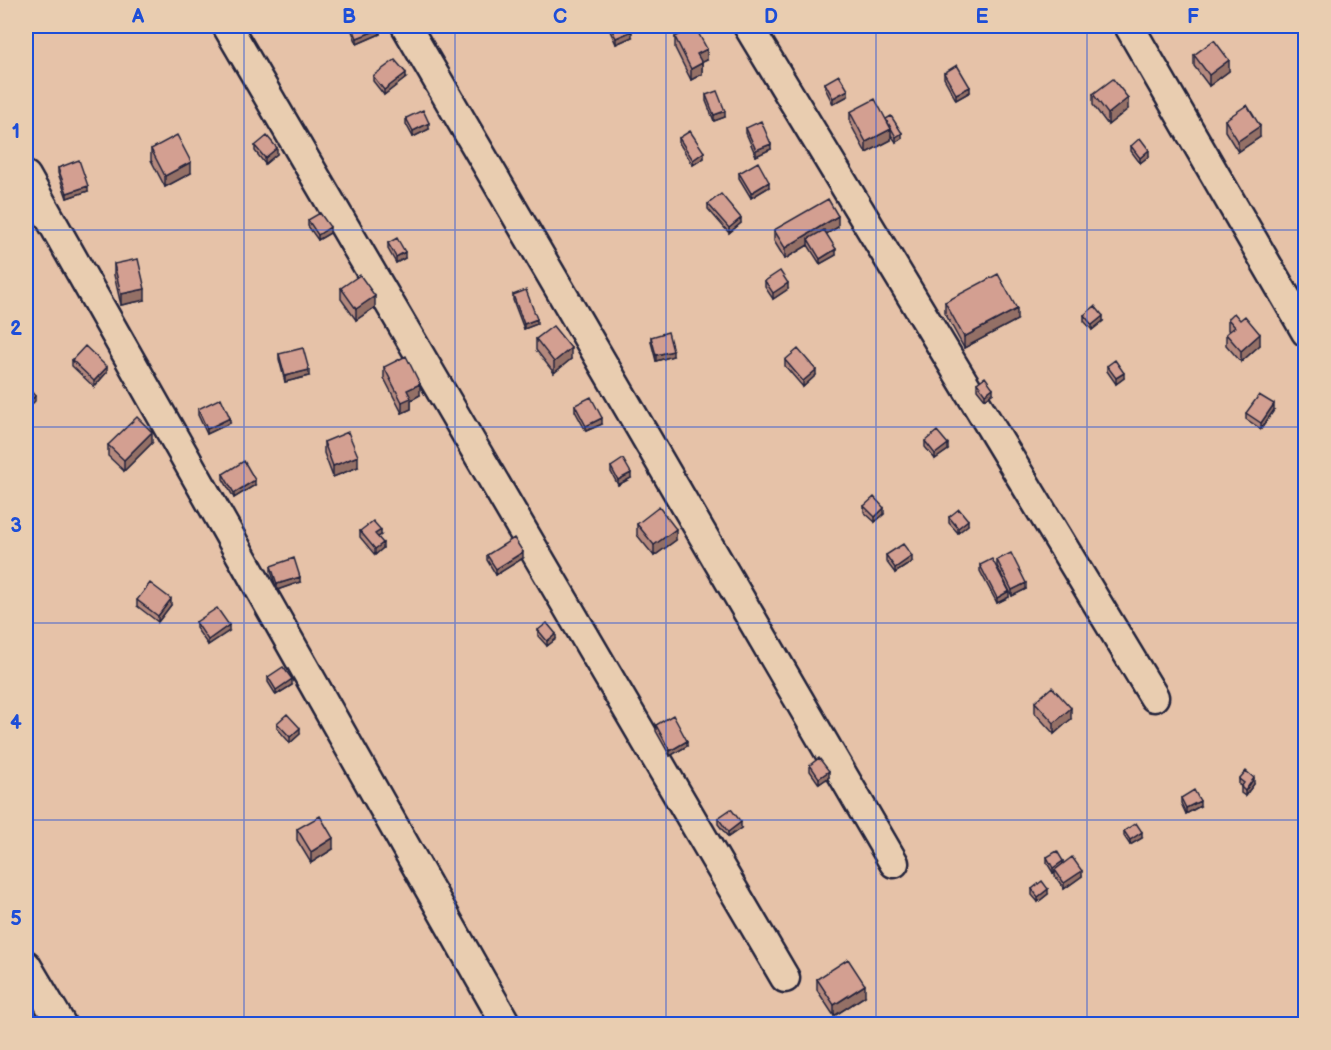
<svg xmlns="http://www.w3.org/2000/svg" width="1331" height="1050" font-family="'Balsamiq Sans',sans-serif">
  <rect width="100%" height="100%" fill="#e6c2a8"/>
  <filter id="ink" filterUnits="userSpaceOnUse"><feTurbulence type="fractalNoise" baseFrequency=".0167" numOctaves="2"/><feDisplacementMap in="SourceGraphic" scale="12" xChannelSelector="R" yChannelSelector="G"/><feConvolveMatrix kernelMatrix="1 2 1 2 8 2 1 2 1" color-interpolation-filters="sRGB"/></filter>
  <g filter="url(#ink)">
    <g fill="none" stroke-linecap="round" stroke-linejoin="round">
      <defs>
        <path id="minor" d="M 227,26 L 785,978
          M 406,26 L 894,863
          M 748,26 L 1154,697
          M 1129,26 L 1306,332
          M 26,176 L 506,1024
          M 26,965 L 61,1024"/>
      </defs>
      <use href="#minor" stroke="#22223b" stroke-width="33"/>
      <use href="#minor" stroke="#e9cdb0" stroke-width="28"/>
    </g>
    <path fill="#b5897d" stroke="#22223b" stroke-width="1.5" d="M 350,26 L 378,26 L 380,34 L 357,44 Z
      M 610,26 L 632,37 L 616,44 L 610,31 Z
      M 789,26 L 801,26 L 793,31 Z
      M 675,37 L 707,60 L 702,62 L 702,74 L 691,80 L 675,48 Z
      M 1194,55 L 1229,71 L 1209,86 L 1194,66 Z
      M 944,73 L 970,92 L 956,100 L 944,78 Z
      M 373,76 L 406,78 L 384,95 L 373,81 Z
      M 825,83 L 848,96 L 833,104 L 825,88 Z
      M 1093,94 L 1128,109 L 1108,125 L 1093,105 Z
      M 706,95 L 725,117 L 714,121 L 706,101 Z
      M 850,112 L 886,119 L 902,138 L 896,142 L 891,135 L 891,140 L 866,153 L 850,123 Z
      M 406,118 L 429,129 L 413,137 L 406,124 Z
      M 1225,120 L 1260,137 L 1238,152 L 1225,131 Z
      M 746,128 L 771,149 L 756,156 L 746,133 Z
      M 679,138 L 704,158 L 693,165 L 679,143 Z
      M 255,146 L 277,154 L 265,164 L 255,151 Z
      M 1131,146 L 1149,156 L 1140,163 L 1131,151 Z
      M 151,149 L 191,173 L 165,187 L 151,160 Z
      M 58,168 L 88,191 L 67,198 L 58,173 Z
      M 739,173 L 769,187 L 751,198 L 739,178 Z
      M 708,204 L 741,223 L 729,233 L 708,209 Z
      M 308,220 L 330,233 L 318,240 L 308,226 Z
      M 838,227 L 826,234 L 836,255 L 820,264 L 808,245 L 785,259 L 774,241 L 774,230 Z
      M 388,243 L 405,258 L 396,263 L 388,249 Z
      M 114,264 L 145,300 L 121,305 L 114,275 Z
      M 765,281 L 788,289 L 773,299 L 765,287 Z
      M 341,288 L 375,307 L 356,320 L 341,299 Z
      M 513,295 L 537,324 L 524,329 L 513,300 Z
      M 945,302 L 1017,320 L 964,348 L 945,313 Z
      M 1084,315 L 1103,321 L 1092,330 L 1084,321 Z
      M 1228,319 L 1260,345 L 1241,362 L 1226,345 L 1226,334 L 1229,331 L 1228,330 Z
      M 651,337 L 673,356 L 656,361 L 651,342 Z
      M 536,339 L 571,359 L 554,373 L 536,350 Z
      M 279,354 L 309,376 L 285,382 L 279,359 Z
      M 72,360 L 107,372 L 94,387 L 72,366 Z
      M 785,360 L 816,375 L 803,387 L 785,366 Z
      M 1107,366 L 1124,378 L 1116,384 L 1107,371 Z
      M 384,367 L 420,395 L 411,400 L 411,409 L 402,413 L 384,378 Z
      M 977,383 L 993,393 L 985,399 L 977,389 Z
      M 575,405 L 602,424 L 586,431 L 575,411 Z
      M 198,409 L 230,423 L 207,434 L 198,415 Z
      M 1274,410 L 1261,429 L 1246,419 L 1246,413 Z
      M 925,441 L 948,450 L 935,459 L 925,447 Z
      M 324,442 L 358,467 L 333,477 L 324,453 Z
      M 152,443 L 124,471 L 108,456 L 108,445 Z
      M 611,467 L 631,478 L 618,485 L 611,472 Z
      M 223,474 L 255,485 L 234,498 L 223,479 Z
      M 864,506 L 884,514 L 875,522 L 864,512 Z
      M 949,517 L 968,525 L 958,533 L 949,523 Z
      M 637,524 L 676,540 L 654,556 L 637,535 Z
      M 360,531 L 381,535 L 378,537 L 383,548 L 375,555 L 360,537 Z
      M 487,555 L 523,558 L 496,575 L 487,560 Z
      M 886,555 L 912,562 L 895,573 L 886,561 Z
      M 997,560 L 1026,589 L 1012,596 L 997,566 Z
      M 980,565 L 1009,597 L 997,603 L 980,571 Z
      M 271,566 L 300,582 L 277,590 L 271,571 Z
      M 137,600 L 171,605 L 158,622 L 137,606 Z
      M 196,622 L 229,631 L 208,645 L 196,628 Z
      M 538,630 L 556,639 L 547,646 L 538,636 Z
      M 268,677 L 292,685 L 276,695 L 268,682 Z
      M 1035,702 L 1071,719 L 1054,734 L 1035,713 Z
      M 277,723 L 300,734 L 290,743 L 277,728 Z
      M 656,725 L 687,746 L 670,756 L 656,731 Z
      M 810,765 L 829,777 L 819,784 L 810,771 Z
      M 1239,779 L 1254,784 L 1245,796 L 1241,793 L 1241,786 L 1239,785 Z
      M 1181,798 L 1200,806 L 1186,814 L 1181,803 Z
      M 718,818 L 741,828 L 728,837 L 718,824 Z
      M 297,829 L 333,849 L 311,863 L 297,840 Z
      M 1124,831 L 1142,838 L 1130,845 L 1124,836 Z
      M 1047,857 L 1063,864 L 1082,876 L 1064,889 L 1055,876 L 1055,872 L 1053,873 L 1047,863 Z
      M 1032,889 L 1048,894 L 1038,902 L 1032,895 Z
      M 817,979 L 865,996 L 834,1016 L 817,990 Z"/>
    <path fill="#946f66" stroke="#22223b" stroke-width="1.5" d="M 793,26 L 801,26 L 793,31 Z
      M 380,29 L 380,34 L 357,44 L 357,38 Z
      M 632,31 L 632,37 L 616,44 L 616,38 Z
      M 707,49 L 707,60 L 697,65 L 697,54 Z
      M 1229,60 L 1229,71 L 1209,86 L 1209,75 Z
      M 702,63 L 702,74 L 691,80 L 691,69 Z
      M 406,73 L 406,78 L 384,95 L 384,90 Z
      M 970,87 L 970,92 L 956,100 L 956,94 Z
      M 848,90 L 848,96 L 833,104 L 833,98 Z
      M 1128,98 L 1128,109 L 1108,125 L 1108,114 Z
      M 725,111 L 725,117 L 714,121 L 714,115 Z
      M 429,123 L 429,129 L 413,137 L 413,131 Z
      M 1260,126 L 1260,137 L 1238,152 L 1238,141 Z
      M 891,129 L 891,140 L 866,153 L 866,142 Z
      M 902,133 L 902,138 L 896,142 L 896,137 Z
      M 771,144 L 771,149 L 756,156 L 756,150 Z
      M 277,148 L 277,154 L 265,164 L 265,158 Z
      M 1149,150 L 1149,156 L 1140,163 L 1140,158 Z
      M 704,152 L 704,158 L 693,165 L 693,160 Z
      M 191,162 L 191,173 L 165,187 L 165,176 Z
      M 769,182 L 769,187 L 751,198 L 751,193 Z
      M 88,186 L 88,191 L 67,198 L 67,193 Z
      M 838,216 L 838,227 L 811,243 L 808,239 L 808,245 L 785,259 L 785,248 Z
      M 741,218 L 741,223 L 729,233 L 729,228 Z
      M 330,227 L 330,233 L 318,240 L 318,235 Z
      M 836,249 L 836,255 L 820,264 L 820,259 Z
      M 405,252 L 405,258 L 396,263 L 396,257 Z
      M 788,283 L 788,289 L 773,299 L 773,293 Z
      M 145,289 L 145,300 L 121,305 L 121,294 Z
      M 375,296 L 375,307 L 356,320 L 356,309 Z
      M 1017,309 L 1017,320 L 964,348 L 964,337 Z
      M 1103,316 L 1103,321 L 1092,330 L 1092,325 Z
      M 537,319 L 537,324 L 524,329 L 524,324 Z
      M 1260,334 L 1260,345 L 1241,362 L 1241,351 Z
      M 571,348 L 571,359 L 554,373 L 554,362 Z
      M 673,351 L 673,356 L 656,361 L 656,355 Z
      M 107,367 L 107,372 L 94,387 L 94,381 Z
      M 309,370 L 309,376 L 285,382 L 285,376 Z
      M 816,370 L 816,375 L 803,387 L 803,381 Z
      M 1124,373 L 1124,378 L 1116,384 L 1116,378 Z
      M 420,384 L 420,395 L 411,400 L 411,409 L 402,413 L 402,402 L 407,390 Z
      M 993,388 L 993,393 L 985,399 L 985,394 Z
      M 35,396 L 35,401 L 26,410 L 26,405 Z
      M 1274,404 L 1274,410 L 1261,429 L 1261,423 Z
      M 230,418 L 230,423 L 207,434 L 207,429 Z
      M 602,418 L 602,424 L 586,431 L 586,426 Z
      M 152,432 L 152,443 L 124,471 L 124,460 Z
      M 948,444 L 948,450 L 935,459 L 935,454 Z
      M 358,456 L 358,467 L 333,477 L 333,466 Z
      M 631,473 L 631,478 L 618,485 L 618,480 Z
      M 255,480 L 255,485 L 234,498 L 234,493 Z
      M 884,508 L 884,514 L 875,522 L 875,517 Z
      M 968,520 L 968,525 L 958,533 L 958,528 Z
      M 676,529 L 676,540 L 654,556 L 654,545 Z
      M 381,530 L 381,535 L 375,539 L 375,534 Z
      M 383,543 L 383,548 L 375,555 L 375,549 Z
      M 523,552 L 523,558 L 496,575 L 496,569 Z
      M 912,556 L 912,562 L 895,573 L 895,568 Z
      M 300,577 L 300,582 L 277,590 L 277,584 Z
      M 1026,583 L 1026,589 L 1012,596 L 1012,590 Z
      M 1009,591 L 1009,597 L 997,603 L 997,598 Z
      M 171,599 L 171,605 L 158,622 L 158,616 Z
      M 229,625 L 229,631 L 208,645 L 208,640 Z
      M 556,634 L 556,639 L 547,646 L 547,641 Z
      M 292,679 L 292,685 L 276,695 L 276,690 Z
      M 1071,708 L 1071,719 L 1054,734 L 1054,723 Z
      M 300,728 L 300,734 L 290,743 L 290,737 Z
      M 687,741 L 687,746 L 670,756 L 670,751 Z
      M 829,771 L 829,777 L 819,784 L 819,778 Z
      M 1254,778 L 1254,784 L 1245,796 L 1245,791 Z
      M 1200,801 L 1200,806 L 1186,814 L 1186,808 Z
      M 741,822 L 741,828 L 728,837 L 728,832 Z
      M 1142,832 L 1142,838 L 1130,845 L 1130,840 Z
      M 333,838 L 333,849 L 311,863 L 311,852 Z
      M 1063,861 L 1063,867 L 1055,870 L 1055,872 L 1053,873 L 1053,868 Z
      M 1082,871 L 1082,876 L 1064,889 L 1064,883 Z
      M 1048,889 L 1048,894 L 1038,902 L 1038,897 Z
      M 865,985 L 865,996 L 834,1016 L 834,1005 Z"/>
    <path fill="#d39f91" stroke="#22223b" stroke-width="1.5" d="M 352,26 L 378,26 L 380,29 L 357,38 Z
      M 610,26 L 630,26 L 632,31 L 616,38 Z
      M 695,27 L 707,49 L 697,54 L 702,63 L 691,69 L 675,37 Z
      M 1214,40 L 1229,60 L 1209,75 L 1194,55 Z
      M 395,60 L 406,73 L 384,90 L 373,76 Z
      M 957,65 L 970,87 L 956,94 L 944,73 Z
      M 839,75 L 848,90 L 833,98 L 825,83 Z
      M 1113,79 L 1128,98 L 1108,114 L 1093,94 Z
      M 717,91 L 725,111 L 714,115 L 706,95 Z
      M 875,99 L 891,129 L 866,142 L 850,112 Z
      M 1247,105 L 1260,126 L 1238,141 L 1225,120 Z
      M 423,110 L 429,123 L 413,131 L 406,118 Z
      M 891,116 L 902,133 L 896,137 L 886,119 Z
      M 761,121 L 771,144 L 756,150 L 746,128 Z
      M 690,131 L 704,152 L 693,160 L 679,138 Z
      M 177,135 L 191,162 L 165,176 L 151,149 Z
      M 267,136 L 277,148 L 265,158 L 255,146 Z
      M 1140,138 L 1149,150 L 1140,158 L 1131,146 Z
      M 79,160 L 88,186 L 67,193 L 58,168 Z
      M 758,162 L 769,182 L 751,193 L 739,173 Z
      M 721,194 L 741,218 L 729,228 L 708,204 Z
      M 828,199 L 838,216 L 785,248 L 774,230 Z
      M 320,213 L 330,227 L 318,235 L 308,220 Z
      M 824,230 L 836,249 L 820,259 L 808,239 Z
      M 397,238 L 405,252 L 396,257 L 388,243 Z
      M 138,259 L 145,289 L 121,294 L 114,264 Z
      M 780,271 L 788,283 L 773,293 L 765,281 Z
      M 998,274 L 1017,309 L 964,337 L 945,302 Z
      M 360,275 L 375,296 L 356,309 L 341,288 Z
      M 526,290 L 537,319 L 524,324 L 513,295 Z
      M 1095,306 L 1103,316 L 1092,325 L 1084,315 Z
      M 1234,313 L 1240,320 L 1245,316 L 1260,334 L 1241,351 L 1226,334 L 1235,327 L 1228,319 Z
      M 553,326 L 571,348 L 554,362 L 536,339 Z
      M 668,332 L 673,351 L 656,355 L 651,337 Z
      M 85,346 L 107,367 L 94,381 L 72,360 Z
      M 303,348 L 309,370 L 285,376 L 279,354 Z
      M 798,349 L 816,370 L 803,381 L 785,360 Z
      M 406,356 L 420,384 L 407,390 L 411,398 L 402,402 L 384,367 Z
      M 1115,360 L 1124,373 L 1116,378 L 1107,366 Z
      M 985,377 L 993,388 L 985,394 L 977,383 Z
      M 26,385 L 35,396 L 26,405 Z
      M 1259,395 L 1274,404 L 1261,423 L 1246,413 Z
      M 591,397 L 602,418 L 586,426 L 575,405 Z
      M 221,398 L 230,418 L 207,429 L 198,409 Z
      M 137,417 L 152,432 L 124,460 L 108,445 Z
      M 937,431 L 948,444 L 935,454 L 925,441 Z
      M 348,432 L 358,456 L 333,466 L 324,442 Z
      M 623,459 L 631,473 L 618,480 L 611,467 Z
      M 244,461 L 255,480 L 234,493 L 223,474 Z
      M 874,497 L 884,508 L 875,517 L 864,506 Z
      M 659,507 L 676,529 L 654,545 L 637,524 Z
      M 959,509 L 968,520 L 958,528 L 949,517 Z
      M 373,521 L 381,530 L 375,534 L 383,543 L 375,549 L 360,531 Z
      M 514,538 L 523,552 L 496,569 L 487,555 Z
      M 903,544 L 912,556 L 895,568 L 886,555 Z
      M 1011,553 L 1026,583 L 1012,590 L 997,560 Z
      M 294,558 L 300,577 L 277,584 L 271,566 Z
      M 992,559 L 1009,591 L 997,598 L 980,565 Z
      M 150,583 L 171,599 L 158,616 L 137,600 Z
      M 217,608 L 229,625 L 208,640 L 196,622 Z
      M 547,623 L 556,634 L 547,641 L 538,630 Z
      M 283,667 L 292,679 L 276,690 L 268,677 Z
      M 1052,687 L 1071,708 L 1054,723 L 1035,702 Z
      M 287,714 L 300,728 L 290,737 L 277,723 Z
      M 673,715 L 687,741 L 670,751 L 656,725 Z
      M 819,758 L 829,771 L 819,778 L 810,765 Z
      M 1246,771 L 1254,778 L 1245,791 L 1241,787 L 1244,783 L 1239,779 Z
      M 1194,790 L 1200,801 L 1186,808 L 1181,798 Z
      M 731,809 L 741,822 L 728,832 L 718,818 Z
      M 320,816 L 333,838 L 311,852 L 297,829 Z
      M 1136,823 L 1142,832 L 1130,840 L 1124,831 Z
      M 1057,851 L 1063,861 L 1053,868 L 1047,857 Z
      M 1072,857 L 1082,871 L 1064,883 L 1055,870 Z
      M 1042,881 L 1048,889 L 1038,897 L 1032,889 Z
      M 848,959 L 865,985 L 834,1005 L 817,979 Z"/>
  </g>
  <path fill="none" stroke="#1d4ed8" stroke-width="1.5" stroke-opacity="0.55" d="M 244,26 L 244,1024M 455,26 L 455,1024M 666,26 L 666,1024M 876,26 L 876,1024M 1087,26 L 1087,1024M 26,230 L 1306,230M 26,427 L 1306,427M 26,623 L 1306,623M 26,820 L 1306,820"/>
  <rect width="1331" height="1050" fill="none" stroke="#e9cdb0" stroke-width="66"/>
  <rect x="33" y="33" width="1265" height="984" fill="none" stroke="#1d4ed8" stroke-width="2"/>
  <g font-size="20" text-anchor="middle" font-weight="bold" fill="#1d4ed8">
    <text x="138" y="23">A</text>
    <text x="349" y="23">B</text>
    <text x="560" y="23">C</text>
    <text x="771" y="23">D</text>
    <text x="982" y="23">E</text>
    <text x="1193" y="23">F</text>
    <text x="16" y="138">1</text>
    <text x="16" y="335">2</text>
    <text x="16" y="532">3</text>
    <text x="16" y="729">4</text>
    <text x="16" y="925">5</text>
  </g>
</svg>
